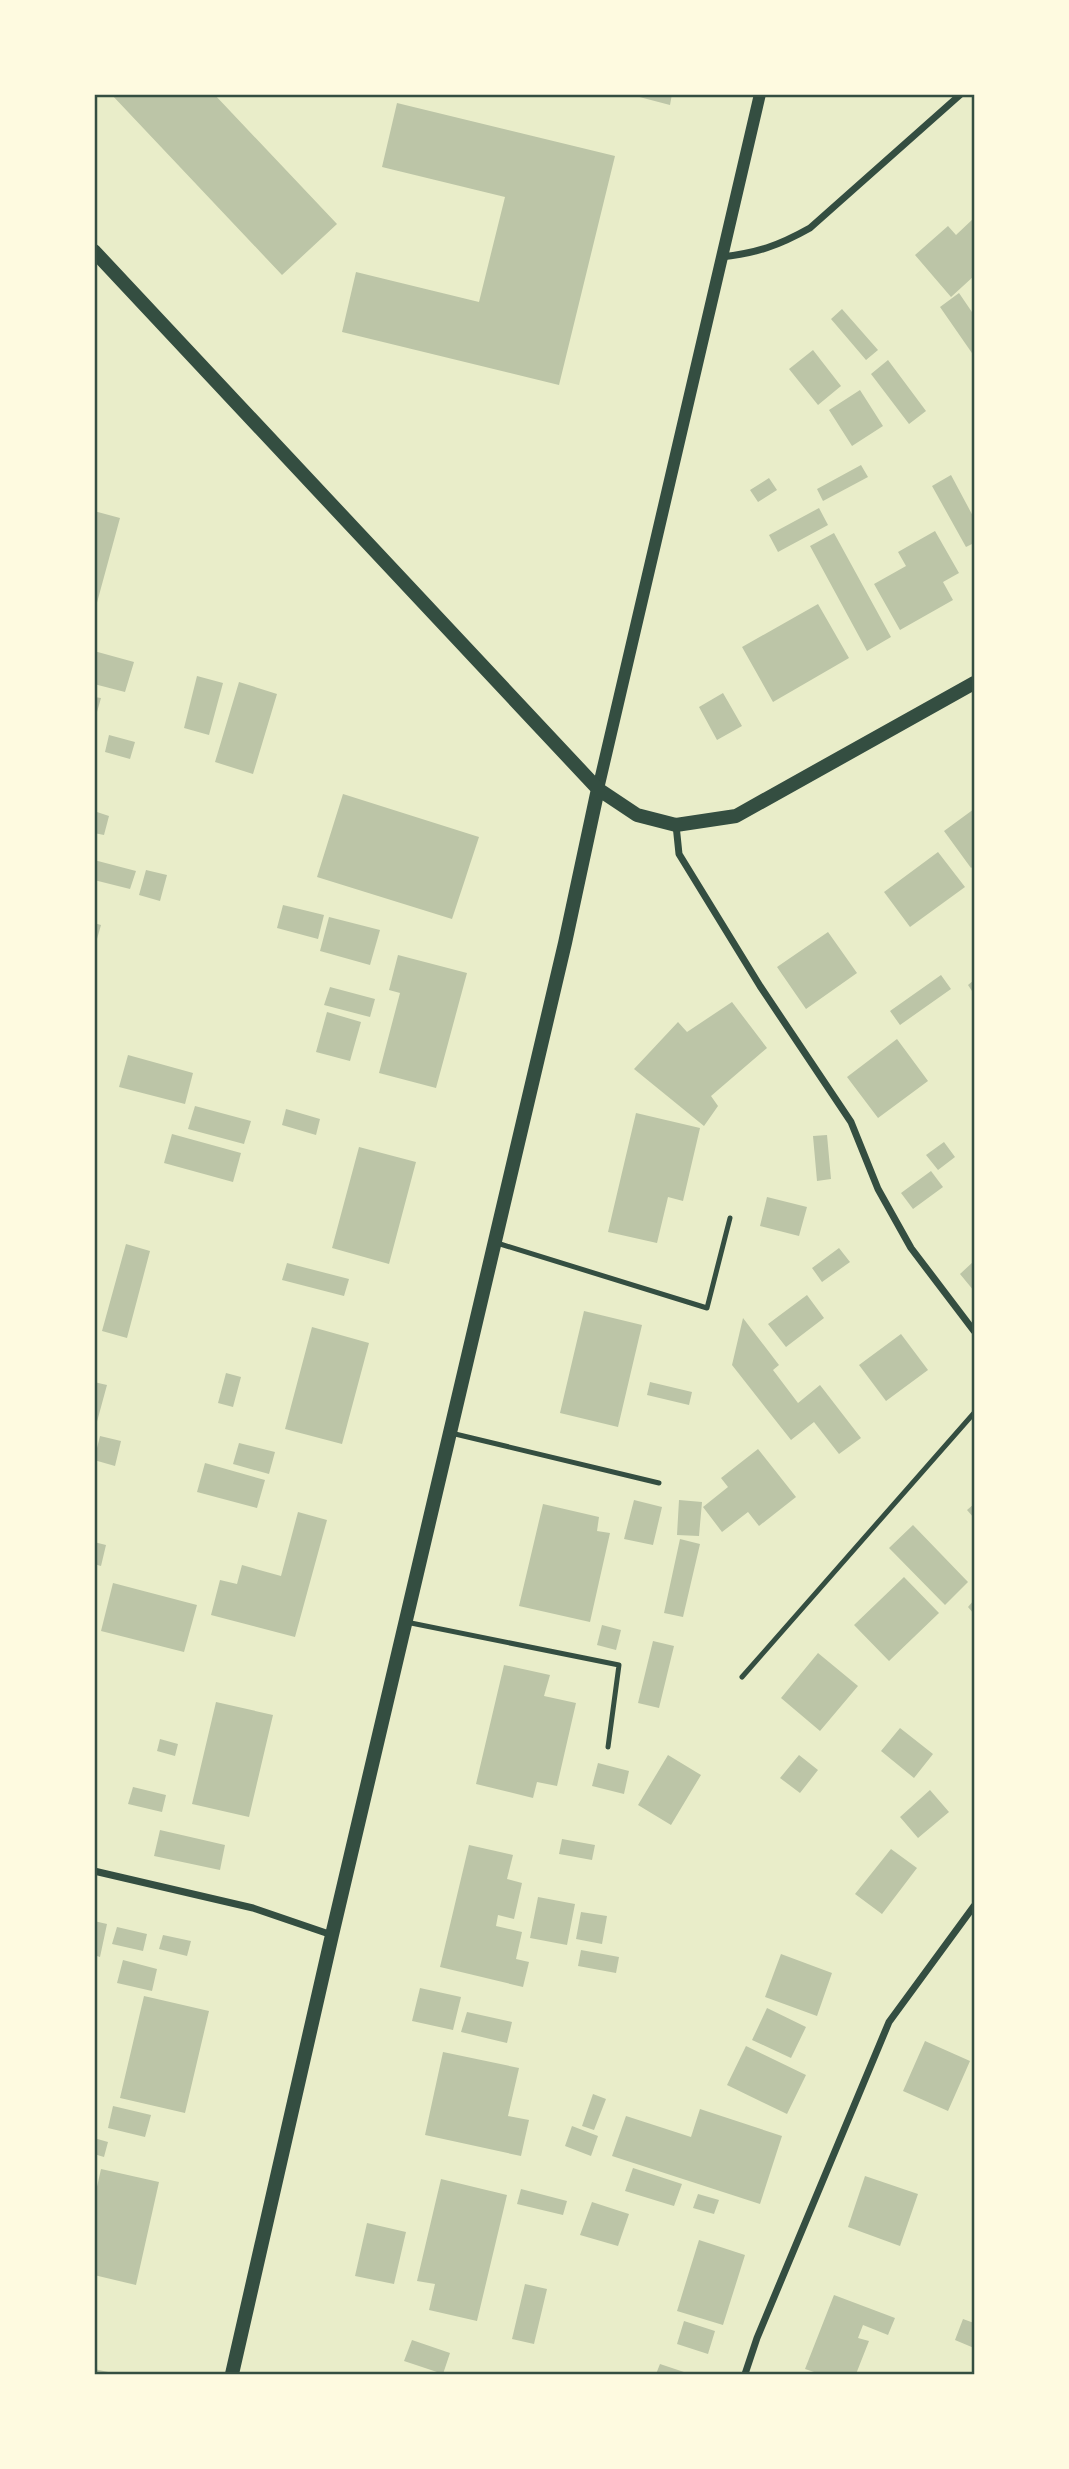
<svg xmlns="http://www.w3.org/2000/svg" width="1069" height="2469" font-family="Roboto,sans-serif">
  <rect width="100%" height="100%" fill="#e9edc9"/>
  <path fill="#bcc5a7" d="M 111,94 L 214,94 L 337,224 L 282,275 Z
    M 628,94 L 672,94 L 670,105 Z
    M 397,103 L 615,156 L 559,385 L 342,332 L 356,272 L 479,302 L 505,197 L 382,167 Z
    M 974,218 L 974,276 L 951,297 L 915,255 L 948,226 L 956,235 Z
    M 959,293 L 974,315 L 974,356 L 940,307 Z
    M 842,309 L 878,350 L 866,360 L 831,319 Z
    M 813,350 L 841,386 L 818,405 L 789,369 Z
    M 888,360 L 926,411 L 909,424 L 871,374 Z
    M 860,390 L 883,426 L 852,446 L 829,410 Z
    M 861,465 L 868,477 L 823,501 L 817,489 Z
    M 951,475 L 974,518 L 974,543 L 966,547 L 932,486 Z
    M 769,478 L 777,490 L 758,502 L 750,490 Z
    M 819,508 L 828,525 L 778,552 L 769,535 Z
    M 94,511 L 120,518 L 95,610 L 94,610 Z
    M 935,531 L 959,573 L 943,582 L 953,600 L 900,630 L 874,584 L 906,566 L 898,552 Z
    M 834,533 L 891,637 L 867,651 L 810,546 Z
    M 818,604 L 849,658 L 773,702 L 742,647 Z
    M 94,651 L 134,662 L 125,692 L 94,684 Z
    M 197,676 L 223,683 L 209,735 L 184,728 Z
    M 239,682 L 277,694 L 253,774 L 215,762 Z
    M 723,693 L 742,726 L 717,740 L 699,707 Z
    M 94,697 L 101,698 L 95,719 L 94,719 Z
    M 109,735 L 135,742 L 130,759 L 105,752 Z
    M 343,794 L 479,837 L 452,919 L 317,877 Z
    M 974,809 L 974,866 L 971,868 L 944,831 Z
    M 94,811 L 109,816 L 104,835 L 94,833 Z
    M 938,852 L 965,887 L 910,927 L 884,892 Z
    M 94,860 L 136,871 L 130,889 L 94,880 Z
    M 146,870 L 167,875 L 160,901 L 139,895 Z
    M 283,905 L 324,915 L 318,939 L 277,928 Z
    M 329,917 L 380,930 L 370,965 L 320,951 Z
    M 94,923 L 101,925 L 95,946 L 94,946 Z
    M 828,932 L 857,973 L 806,1009 L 777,967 Z
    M 398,955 L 467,973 L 436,1088 L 379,1073 L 400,993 L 389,990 Z
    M 941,975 L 951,989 L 900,1025 L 890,1011 Z
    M 974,980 L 974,994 L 968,985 Z
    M 330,987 L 375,999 L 370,1017 L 324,1005 Z
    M 732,1002 L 767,1048 L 711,1096 L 718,1106 L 704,1126 L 634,1069 L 678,1022 L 687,1032 Z
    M 327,1012 L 361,1022 L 350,1061 L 316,1052 Z
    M 897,1039 L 928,1081 L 878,1118 L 847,1077 Z
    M 128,1055 L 193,1073 L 185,1104 L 119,1087 Z
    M 195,1106 L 251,1121 L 244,1144 L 188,1129 Z
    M 286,1109 L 320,1119 L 316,1135 L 282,1125 Z
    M 636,1113 L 700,1128 L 683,1201 L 668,1197 L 657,1243 L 608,1232 Z
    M 172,1134 L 241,1153 L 233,1182 L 164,1163 Z
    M 827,1135 L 831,1179 L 817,1181 L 813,1136 Z
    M 944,1142 L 955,1157 L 938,1170 L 926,1155 Z
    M 359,1147 L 416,1162 L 389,1264 L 332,1248 Z
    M 931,1171 L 943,1187 L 913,1209 L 901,1193 Z
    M 767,1197 L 807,1207 L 799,1236 L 760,1226 Z
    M 126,1244 L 150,1251 L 127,1338 L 102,1331 Z
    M 839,1248 L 850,1262 L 822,1282 L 812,1268 Z
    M 974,1261 L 974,1291 L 960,1274 Z
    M 287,1263 L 349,1279 L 344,1296 L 282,1280 Z
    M 807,1295 L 824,1318 L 786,1347 L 768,1324 Z
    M 584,1311 L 642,1325 L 618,1427 L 560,1413 Z
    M 743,1318 L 779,1365 L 773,1370 L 798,1403 L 820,1385 L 861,1438 L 839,1454 L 814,1422 L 791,1440 L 732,1365 Z
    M 312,1327 L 369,1343 L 342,1444 L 285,1429 Z
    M 901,1334 L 928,1370 L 886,1401 L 859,1365 Z
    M 226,1373 L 241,1377 L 233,1407 L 218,1403 Z
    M 94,1382 L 107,1385 L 95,1429 L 94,1429 Z
    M 650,1382 L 692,1392 L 689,1405 L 647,1395 Z
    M 100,1436 L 121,1441 L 115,1466 L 94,1460 Z
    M 239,1443 L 275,1452 L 269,1474 L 233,1464 Z
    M 758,1449 L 796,1497 L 759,1526 L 748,1512 L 722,1532 L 703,1507 L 728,1487 L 721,1478 Z
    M 205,1463 L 265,1480 L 257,1508 L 197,1492 Z
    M 634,1500 L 662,1507 L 653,1545 L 624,1539 Z
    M 679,1500 L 702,1502 L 699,1536 L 677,1535 Z
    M 543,1504 L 599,1517 L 597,1531 L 610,1533 L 590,1622 L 519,1606 Z
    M 974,1504 L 974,1518 L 967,1510 Z
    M 298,1512 L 327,1520 L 295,1637 L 211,1615 L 220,1580 L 237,1584 L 242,1565 L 281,1576 Z
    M 913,1525 L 968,1582 L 945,1605 L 889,1548 Z
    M 680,1539 L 700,1544 L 683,1617 L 664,1613 Z
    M 94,1542 L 106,1545 L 101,1566 L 94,1564 Z
    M 904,1577 L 939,1613 L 889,1661 L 854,1625 Z
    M 113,1583 L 197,1605 L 184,1652 L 101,1631 Z
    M 974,1600 L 974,1614 L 968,1607 Z
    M 602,1625 L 621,1630 L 616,1650 L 597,1645 Z
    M 653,1641 L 674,1646 L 659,1708 L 638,1703 Z
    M 818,1653 L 858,1686 L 820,1731 L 781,1698 Z
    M 504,1665 L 550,1675 L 544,1696 L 576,1703 L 557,1786 L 537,1782 L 533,1798 L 476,1784 Z
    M 216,1702 L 273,1715 L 249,1817 L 192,1804 Z
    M 900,1728 L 933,1754 L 914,1778 L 881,1751 Z
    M 160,1739 L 178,1744 L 175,1756 L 157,1751 Z
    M 668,1755 L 701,1775 L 671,1825 L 638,1805 Z
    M 799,1755 L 818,1770 L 800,1793 L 780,1778 Z
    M 598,1763 L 629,1771 L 624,1794 L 592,1786 Z
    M 133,1787 L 166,1795 L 162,1812 L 128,1804 Z
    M 930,1790 L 949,1812 L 918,1838 L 900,1817 Z
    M 160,1830 L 225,1845 L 220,1870 L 154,1856 Z
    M 562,1839 L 595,1845 L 592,1860 L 559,1854 Z
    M 469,1845 L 513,1855 L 507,1879 L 522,1883 L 514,1919 L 498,1915 L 496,1926 L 522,1932 L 516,1959 L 529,1962 L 523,1987 L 440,1967 Z
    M 891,1849 L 917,1868 L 882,1914 L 855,1894 Z
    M 538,1897 L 575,1904 L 567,1945 L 530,1938 Z
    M 581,1912 L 607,1916 L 602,1944 L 576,1939 Z
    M 94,1921 L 107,1924 L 100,1957 L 94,1955 Z
    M 117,1927 L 147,1934 L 143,1951 L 112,1944 Z
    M 163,1935 L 191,1941 L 187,1956 L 159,1949 Z
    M 581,1950 L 619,1957 L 616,1973 L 578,1966 Z
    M 781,1954 L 832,1973 L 817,2016 L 765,1997 Z
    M 123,1960 L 157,1969 L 152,1991 L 117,1983 Z
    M 420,1988 L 461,1997 L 453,2030 L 412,2021 Z
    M 144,1996 L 209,2011 L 185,2113 L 120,2098 Z
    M 767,2008 L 806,2027 L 791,2058 L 752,2040 Z
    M 467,2012 L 512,2022 L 507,2043 L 461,2032 Z
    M 925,2041 L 970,2061 L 948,2111 L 903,2091 Z
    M 746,2046 L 806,2075 L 787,2114 L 727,2085 Z
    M 443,2052 L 519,2068 L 508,2116 L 529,2120 L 521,2156 L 425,2135 Z
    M 593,2094 L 606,2099 L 594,2130 L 582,2126 Z
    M 113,2106 L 151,2115 L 145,2137 L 108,2128 Z
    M 700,2109 L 782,2136 L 760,2204 L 612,2156 L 626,2116 L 691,2137 Z
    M 572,2126 L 598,2136 L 591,2156 L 565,2146 Z
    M 94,2138 L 108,2142 L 104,2157 L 94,2154 Z
    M 633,2168 L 682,2184 L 674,2206 L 625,2191 Z
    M 101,2169 L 159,2182 L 136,2285 L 94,2275 L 94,2200 Z
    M 865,2176 L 918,2194 L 900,2246 L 848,2227 Z
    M 441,2179 L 507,2195 L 477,2321 L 429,2310 L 435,2284 L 417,2281 Z
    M 521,2189 L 567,2201 L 563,2215 L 517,2204 Z
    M 698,2194 L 719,2200 L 714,2214 L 693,2208 Z
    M 592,2202 L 629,2214 L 618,2246 L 580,2235 Z
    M 367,2223 L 406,2232 L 394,2284 L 355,2276 Z
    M 699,2240 L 745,2255 L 723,2325 L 677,2311 Z
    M 525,2284 L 547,2289 L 534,2344 L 512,2339 Z
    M 834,2295 L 895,2318 L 888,2335 L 863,2325 L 858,2338 L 869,2341 L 856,2374 L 820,2374 L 805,2369 Z
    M 963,2319 L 974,2323 L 974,2348 L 955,2340 Z
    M 684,2321 L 715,2331 L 708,2354 L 677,2344 Z
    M 412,2340 L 450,2353 L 443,2374 L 404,2361 Z
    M 660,2364 L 690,2374 L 656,2374 Z
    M 94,2369 L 113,2373 L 113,2374 L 94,2374 Z"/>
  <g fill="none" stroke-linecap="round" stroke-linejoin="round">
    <path stroke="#344e41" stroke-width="5" d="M 497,1243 L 707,1308 L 730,1218
      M 451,1433 L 659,1483
      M 406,1622 L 619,1665 L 608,1747
      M 742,1677 L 974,1413"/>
    <path stroke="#344e41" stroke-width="7" d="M 721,257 C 757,253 778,246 810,228 L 961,94
      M 676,825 L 679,854 L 760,986 L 851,1122 L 878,1189 L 911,1248 L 974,1331
      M 94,1871 L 253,1908 L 332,1935
      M 745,2374 L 757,2338 L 889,2022 L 974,1906"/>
    <path stroke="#344e41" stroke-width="12" d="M 598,789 L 760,94"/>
    <path stroke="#344e41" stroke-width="14" d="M 94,251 L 598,789 L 637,815 L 676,825 L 736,816 L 974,683
      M 232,2374 L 332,1935 L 565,943 L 598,789"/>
  </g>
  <rect width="1069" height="2469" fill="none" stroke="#fefae0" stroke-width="192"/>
  <rect x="96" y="96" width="877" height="2277" fill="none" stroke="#344e41" stroke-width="2.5"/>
</svg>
